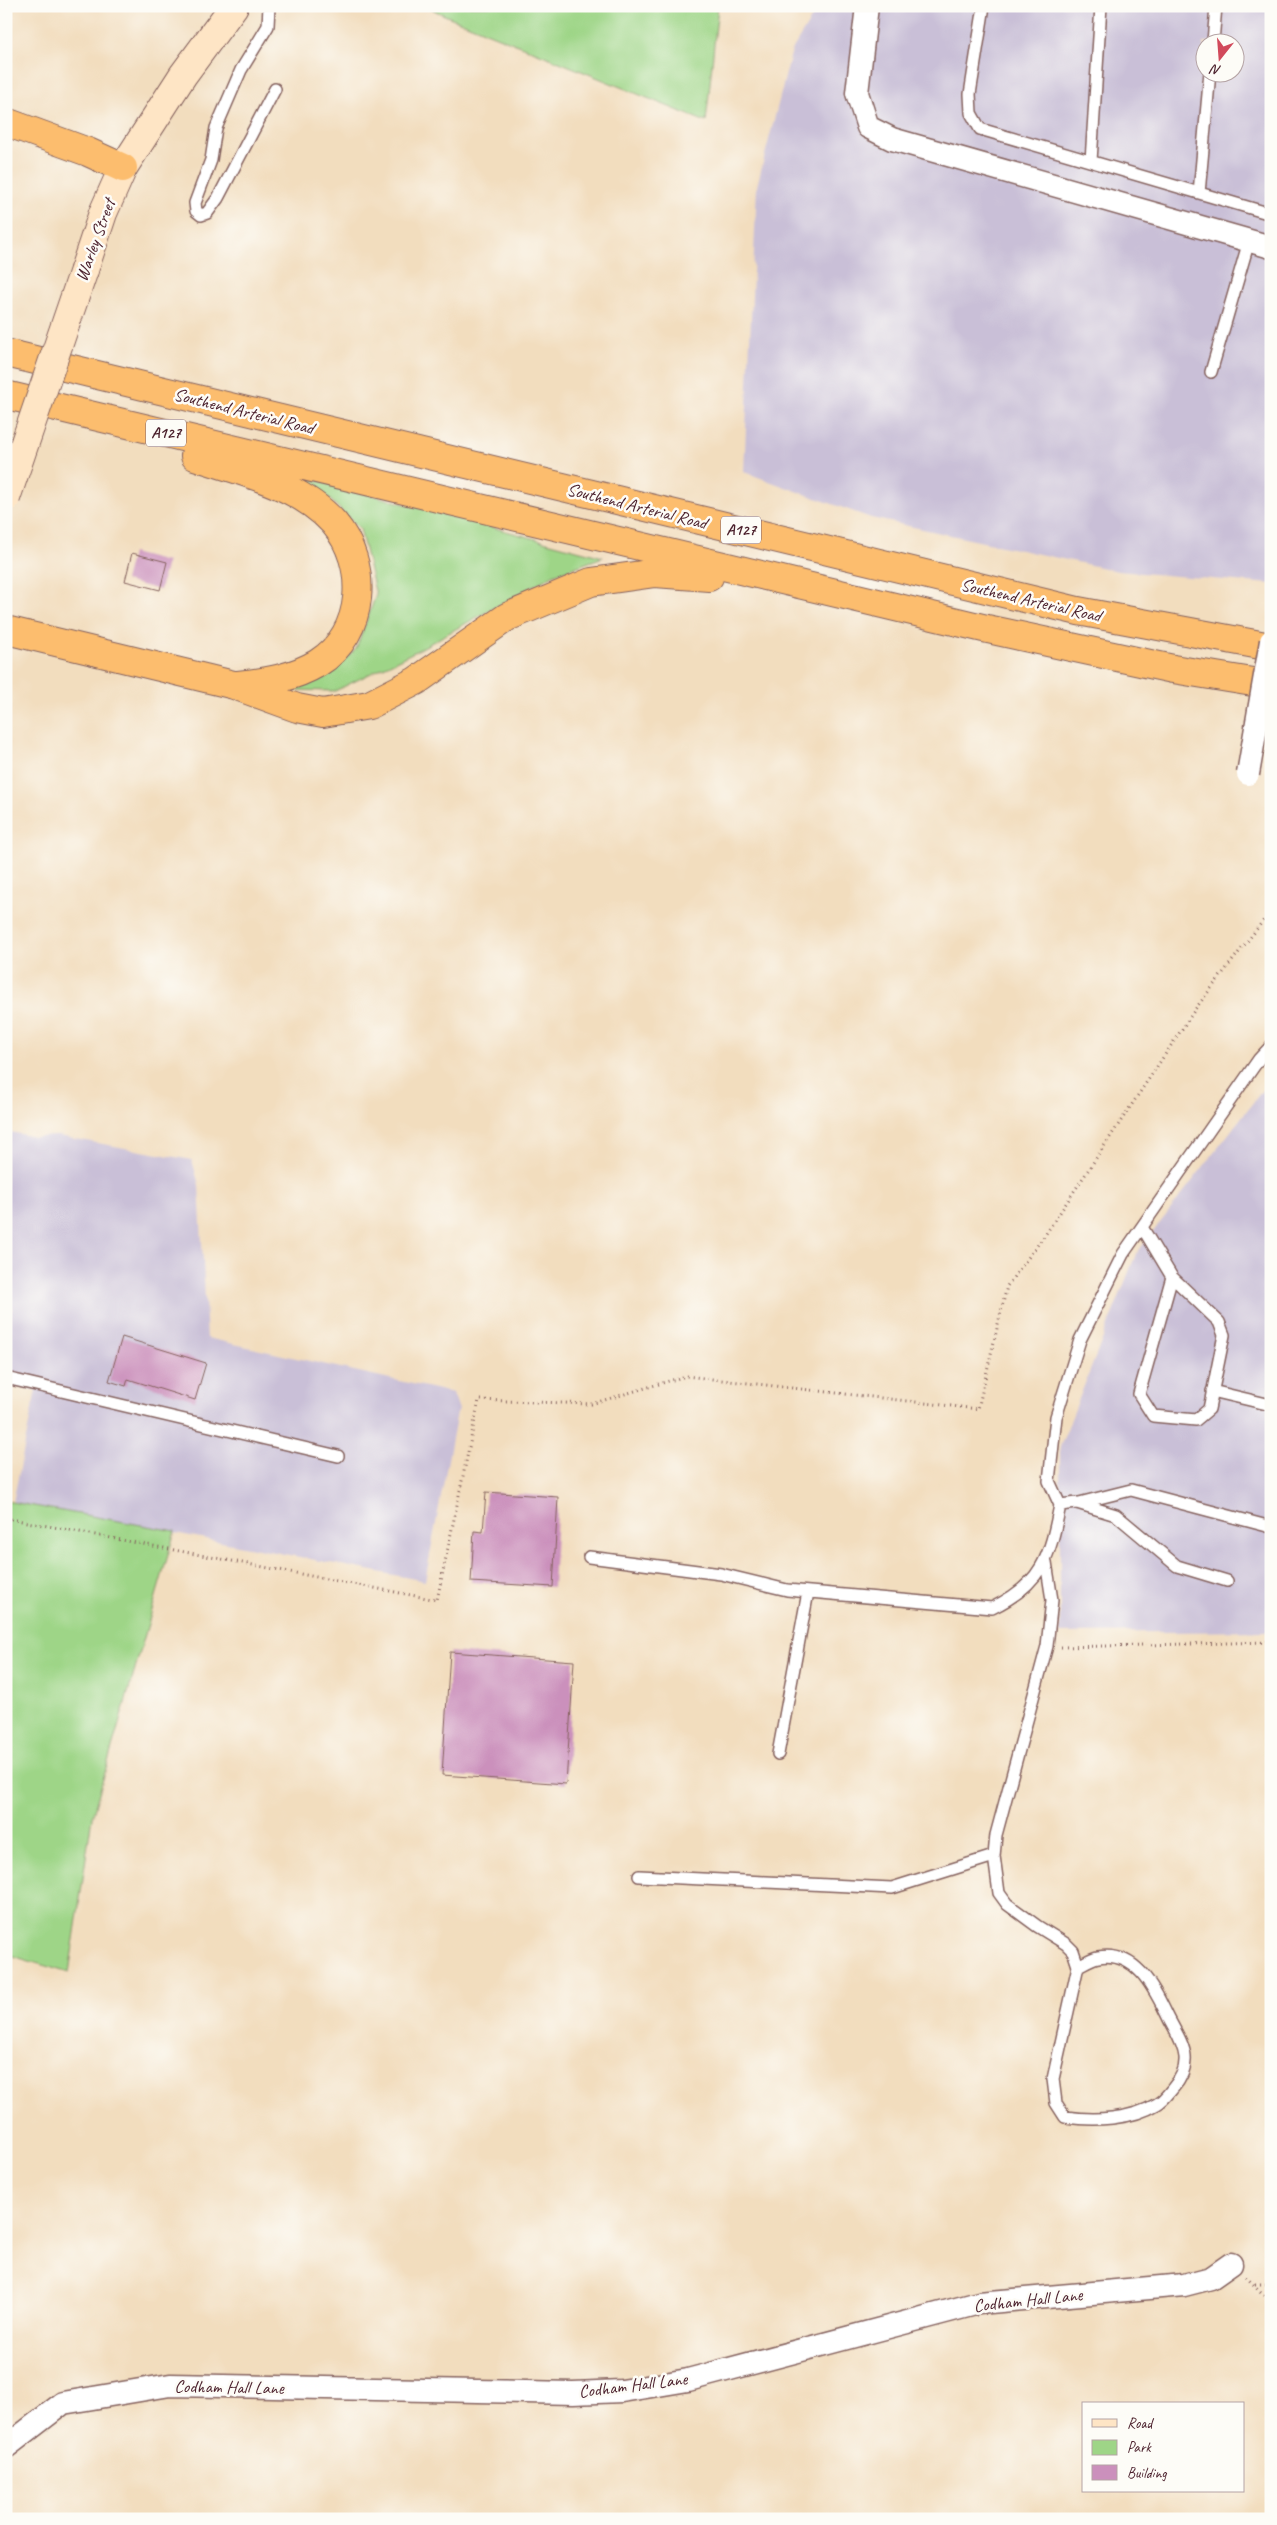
<svg xmlns="http://www.w3.org/2000/svg" width="1277" height="2525" font-family="Caveat,sans-serif">
  <rect width="100%" height="100%" fill="#fdfcf7"/>
  <filter id="ink" filterUnits="userSpaceOnUse"><feTurbulence type="fractalNoise" baseFrequency=".02" numOctaves="2"/><feDisplacementMap in="SourceGraphic" scale="10" xChannelSelector="R" yChannelSelector="G"/><feConvolveMatrix kernelMatrix="1 2 1 2 8 2 1 2 1" color-interpolation-filters="sRGB"/></filter>
  <filter id="wash" filterUnits="userSpaceOnUse"><feTurbulence type="fractalNoise" baseFrequency=".0096" numOctaves="4" result="noise"/><feDisplacementMap in="SourceGraphic" scale="20" xChannelSelector="R" yChannelSelector="G"/><feGaussianBlur stdDeviation="1.12" result="paint"/><feColorMatrix in="noise" values="0 0 0 0 0 0 0 0 0 0 0 0 0 0 0 0 0 1.4 0 .05"/><feComposite in="paint" operator="in"/></filter>
  <g filter="url(#wash)">
    <rect width="100%" height="100%" fill="#f2ddbe"/>
    <path fill="#c9bfd7" fill-rule="evenodd" d="M 819,6 L 1271,6 L 1271,584 L 1118,571 L 871,518 L 744,472 L 757,186 L 792,50 ZM 1204,42 L 1234,42 L 1234,72 L 1204,72 Z
      M 1268,1083 L 1271,1084 L 1271,1631 L 1060,1633 L 1060,1447 L 1136,1254 Z
      M 6,1131 L 34,1137 L 58,1136 L 192,1160 L 199,1185 L 207,1338 L 453,1393 L 458,1407 L 425,1581 L 13,1502 L 36,1390 L 6,1385 L 6,1335 L 12,1308 L 6,1306 Z"/>
    <path fill="#9ed587" stroke="#747a59" d="M 426,6 L 718,6 L 706,122 L 442,14 Z
      M 308,478 L 603,557 L 553,575 L 418,650 L 335,691 L 289,690 L 332,672 L 356,649 L 376,595 L 360,529 Z
      M 6,1501 L 175,1531 L 92,1817 L 69,1973 L 6,1954 Z"/>
    <g id="blocks">
      <path fill="#cb90bc" d="M 132,553 L 167,562 L 160,590 L 125,581 Z
        M 122,1337 L 206,1363 L 195,1400 L 128,1379 L 126,1386 L 109,1381 Z
        M 486,1492 L 558,1497 L 553,1587 L 471,1582 L 474,1531 L 483,1532 Z
        M 450,1652 L 574,1661 L 566,1784 L 442,1775 Z"/>
    </g>
  </g>
  <g filter="url(#ink)">
    <use href="#blocks" fill-opacity="0" stroke="#85625e" stroke-width="1"/>
    <g fill="none" stroke-linecap="round" stroke-linejoin="round">
      <defs>
        <path id="lane" d="M 269,6 L 268,26 L 241,70 L 216,128 L 211,160 L 195,203 L 196,211 L 201,215 L 207,213 L 218,198 L 275,89
          M 984,6 L 970,94 L 971,113 L 980,129 L 1271,214
          M 1213,42 L 1216,6
          M 1091,161 L 1101,6
          M 1199,193 L 1210,72
          M 1211,372 L 1249,241
          M 1142,1227 L 1172,1277 L 1219,1322 L 1224,1335 L 1209,1409 L 1196,1420 L 1153,1416 L 1139,1394 L 1172,1277
          M 6,1378 L 338,1456
          M 1212,1391 L 1271,1405
          M 1079,1503 L 1131,1490 L 1271,1527
          M 589,1557 L 721,1574 L 787,1590 L 992,1608 C 1042,1584 1050,1557 1060,1505
          M 1046,1562 L 1052,1600 L 1047,1646 L 996,1835 L 994,1856 L 999,1893 L 1007,1904 L 1037,1926 L 1066,1944 L 1073,1951 L 1078,1966 L 1053,2079 L 1056,2103 L 1065,2117 C 1094,2121 1131,2120 1157,2104 C 1163,2101 1169,2093 1173,2088 C 1181,2079 1186,2069 1185,2057 C 1184,2044 1175,2031 1169,2019 C 1155,1991 1138,1950 1098,1957 C 1092,1958 1084,1963 1078,1966
          M 1227,1581 L 1177,1566 L 1116,1515 L 1077,1503 L 1060,1505 L 1049,1481 L 1056,1417 L 1080,1340 L 1123,1254 L 1259,1059 L 1271,1046
          M 778,1754 L 808,1592
          M 639,1876 L 892,1888 L 994,1856"/>
        <path id="street" d="M 867,6 L 857,93 L 868,127 L 892,139 L 1271,247
          M 6,2447 L 63,2403 L 170,2385 L 573,2393 L 622,2391 L 688,2380 L 979,2303 L 1184,2285 L 1211,2278 L 1231,2264"/>
        <path id="secondary" d="M 84,270 L 103,213 L 123,168 L 183,75 L 234,6"/>
        <path id="highway" d="M 6,122 L 88,152 L 123,168
          M 6,353 L 1078,611 L 1271,647
          M 6,395 L 983,628 L 1173,669 L 1271,685
          M 195,456 C 242,472 299,484 334,523 C 369,564 366,633 318,663 C 293,678 266,682 238,685
          M 6,630 L 234,685 L 297,708 L 323,713 L 369,705 L 416,681 L 507,617 L 591,582 L 655,573 L 709,577"/>
      </defs>
      <use href="#lane" stroke="#85625e" stroke-width="14"/>
      <use href="#street" stroke="#85625e" stroke-width="25"/>
      <use href="#secondary" stroke="#85625e" stroke-width="30"/>
      <use href="#highway" stroke="#85625e" stroke-width="30"/>
      <path stroke="#85625e" stroke-width="3" stroke-dasharray="1 4" stroke-linecap="butt" d="M 6,1518 L 437,1600 L 479,1400 L 591,1404 L 686,1376 L 978,1409 L 1007,1286 L 1045,1235 L 1196,1008 L 1266,917 L 1271,915
        M 1061,1647 L 1271,1642
        M 1246,2277 L 1271,2302
        M 1255,2284 L 1271,2284"/>
      <use href="#lane" stroke="#fff" stroke-width="11"/>
      <use href="#street" stroke="#fff" stroke-width="22"/>
      <use href="#secondary" stroke="#fee5c5" stroke-width="28"/>
      <use href="#highway" stroke="#fcbd6e" stroke-width="28"/>
      <defs>
        <path id="street-bridge" d="M 1248,774 L 1271,641"/>
        <path id="secondary-bridge" d="M 6,498 L 84,270"/>
      </defs>
      <use href="#street-bridge" stroke="#85625e" stroke-width="25" stroke-linecap="butt"/>
      <use href="#secondary-bridge" stroke="#85625e" stroke-width="30" stroke-linecap="butt"/>
      <use href="#street-bridge" stroke="#fff" stroke-width="22"/>
      <use href="#secondary-bridge" stroke="#fee5c5" stroke-width="28"/>
    </g>
  </g>
  <g text-anchor="middle" dominant-baseline="central" stroke-width="5" stroke-linejoin="round" paint-order="stroke">
    <g fill="#fdfcf7" stroke="#806168" stroke-width="1">
      <rect x="146" y="419.5" width="40" height="27" rx="4"/>
      <rect x="721" y="516.5" width="40" height="27" rx="4"/>
    </g>
    <g font-size="16" font-weight="bold" fill="#4a1f2b">
      <text x="166" y="433">A127</text>
      <text x="741" y="530">A127</text>
    </g>
    <g font-size="18" fill="#4a1f2b" stroke="#fdfcf7">
      <text transform="translate(95 240) rotate(-70)">Warley Street</text>
      <text transform="translate(244 411) rotate(14)">Southend Arterial Road</text>
      <text transform="translate(637 506) rotate(14)">Southend Arterial Road</text>
      <text transform="translate(1031 600) rotate(13)">Southend Arterial Road</text>
      <text transform="translate(1028 2300) rotate(-6)">Codham Hall Lane</text>
      <text transform="translate(633 2385) rotate(-7)">Codham Hall Lane</text>
      <text transform="translate(229 2387) rotate(1)">Codham Hall Lane</text>
    </g>
  </g>
  <rect width="1277" height="2525" fill="none" stroke="#fdfcf7" stroke-width="25"/>
  <rect x="1082" y="2402" width="162" height="90" fill="#fdfcf7" stroke="#b5a4a5"/>
  <rect x="1092" y="2419" width="25" height="8" fill="#fee5c5" stroke="#b5a4a5"/>
  <text x="1127" y="2428" font-size="15" fill="#4a1f2b">Road</text>
  <rect x="1092" y="2440" width="25" height="15" fill="#9ed587" stroke="#b5a4a5"/>
  <text x="1127" y="2452" font-size="15" fill="#4a1f2b">Park</text>
  <rect x="1092" y="2465" width="25" height="15" fill="#cb90bc" stroke="#b5a4a5"/>
  <text x="1127" y="2478" font-size="15" fill="#4a1f2b">Building</text>
  <g transform="translate(1220 58) rotate(197)"><circle r="24" fill="#fdfcf7" stroke="#b5a4a5"/>
  <path d="M0-4L9 19L0 12L-9 19Z" fill="#d1495b"/>
  <text y="-8" font-size="14" font-weight="bold" text-anchor="middle" fill="#4a1f2b">N</text>
  </g>
</svg>
